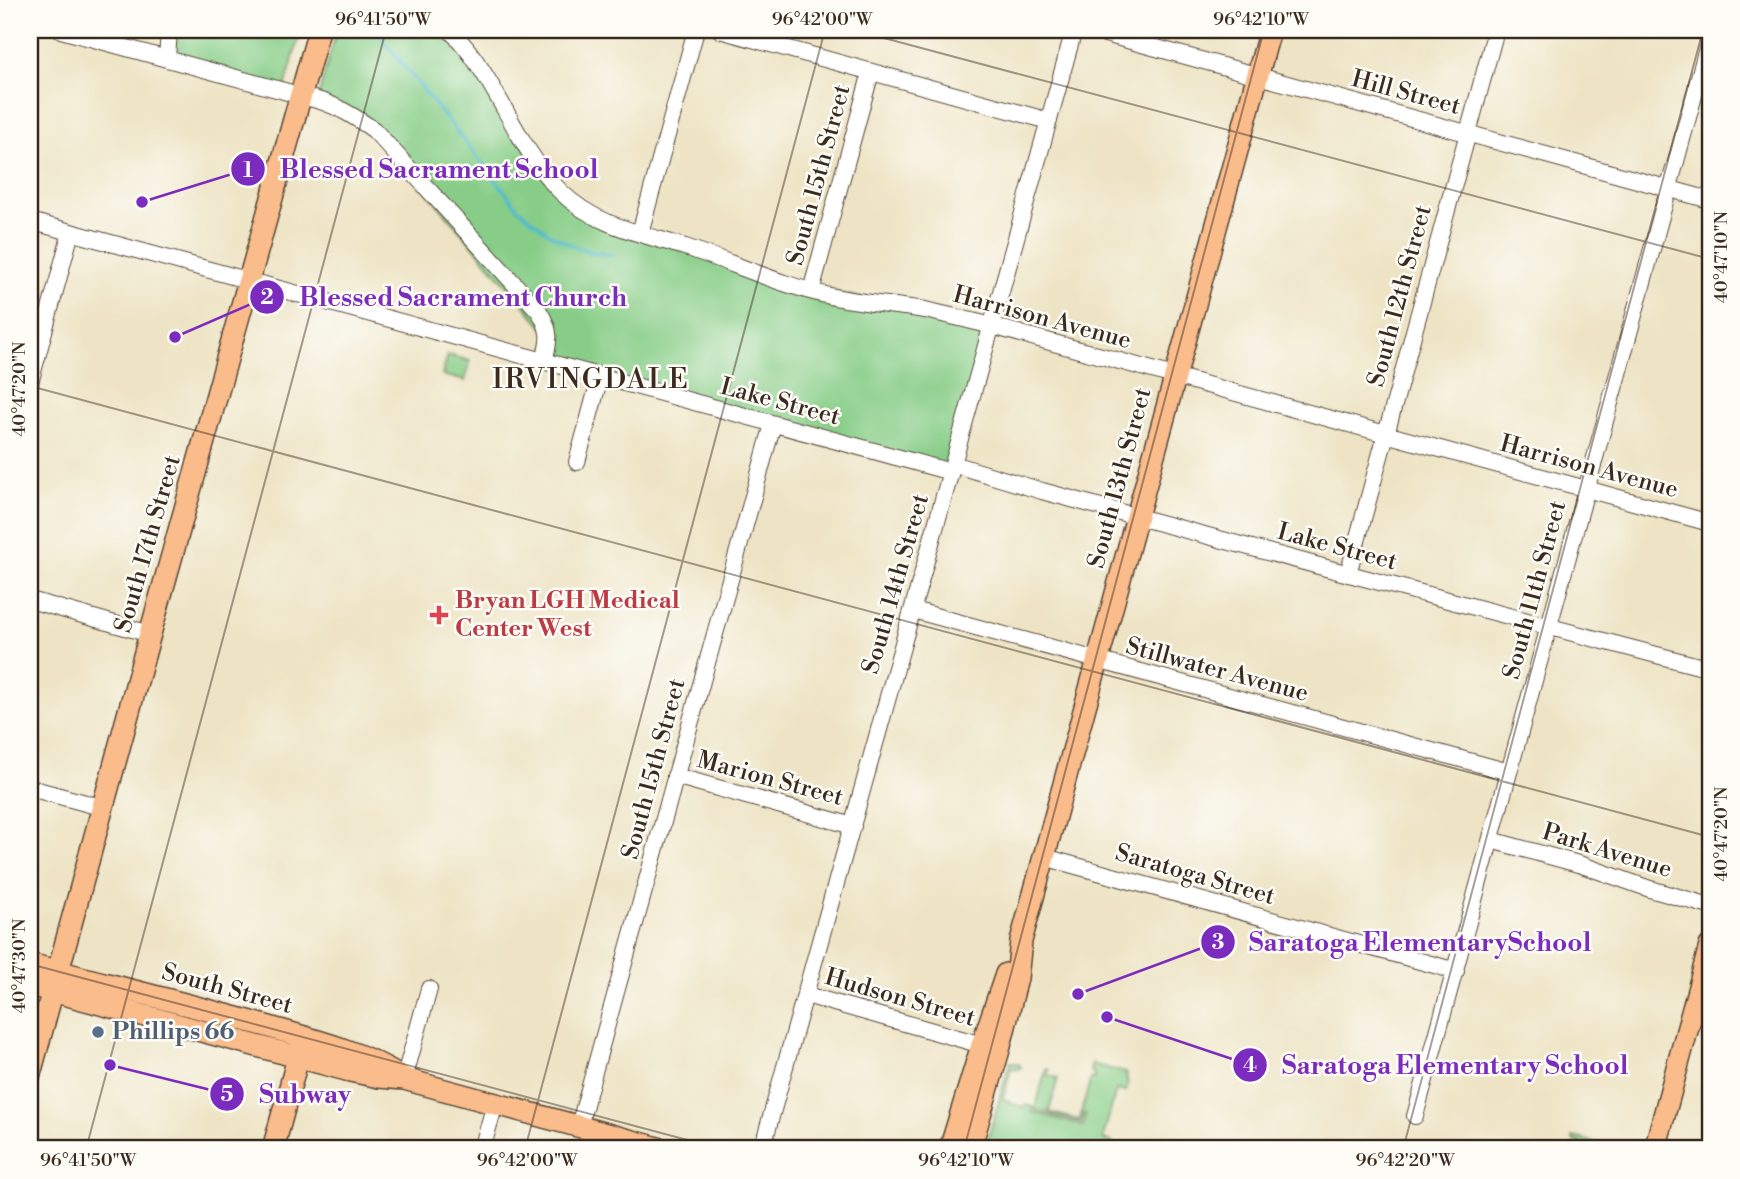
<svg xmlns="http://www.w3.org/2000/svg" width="1740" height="1179" font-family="'Libre Bodoni',serif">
  <rect width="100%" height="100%" fill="#fdfcf7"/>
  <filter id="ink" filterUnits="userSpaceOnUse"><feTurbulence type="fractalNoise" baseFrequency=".0143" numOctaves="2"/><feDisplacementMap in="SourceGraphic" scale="14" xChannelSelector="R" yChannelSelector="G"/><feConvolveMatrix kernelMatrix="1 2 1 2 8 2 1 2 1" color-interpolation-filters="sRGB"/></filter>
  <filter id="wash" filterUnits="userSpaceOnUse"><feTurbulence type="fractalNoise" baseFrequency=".00686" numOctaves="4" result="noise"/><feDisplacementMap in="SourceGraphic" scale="28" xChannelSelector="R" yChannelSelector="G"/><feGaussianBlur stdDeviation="1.57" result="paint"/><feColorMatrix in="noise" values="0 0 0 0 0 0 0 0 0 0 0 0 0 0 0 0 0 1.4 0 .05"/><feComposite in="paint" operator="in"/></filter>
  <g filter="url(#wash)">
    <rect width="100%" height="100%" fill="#eee4c5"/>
    <path fill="#87cd87" stroke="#617c52" stroke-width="2" d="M 169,30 L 301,30 L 284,91 L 167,59 Z
      M 337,30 L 450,30 L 524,142 L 582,209 L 771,279 L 992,326 L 951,472 L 544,361 L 549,334 L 374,130 L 317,100 Z
      M 448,355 L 470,361 L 465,381 L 442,375 Z
      M 1010,1062 L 1019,1064 L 1021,1067 L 1019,1069 L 1011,1068 L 1003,1099 L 1010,1101 L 1011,1104 L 1024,1107 L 1026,1105 L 1033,1107 L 1032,1112 L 1083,1126 L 1086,1114 L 1081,1113 L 1091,1078 L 1095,1079 L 1096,1075 L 1092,1074 L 1093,1071 L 1090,1070 L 1092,1064 L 1126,1073 L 1128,1085 L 1126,1092 L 1116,1090 L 1103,1138 L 1104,1140 L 1112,1142 L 1110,1149 L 985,1149 Z
      M 1046,1069 L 1049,1070 L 1047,1075 L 1058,1078 L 1049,1112 L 1079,1120 L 1081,1115 L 1083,1116 L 1081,1123 L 1035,1110 Z
      M 1573,1137 L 1601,1144 L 1602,1146 L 1599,1148 L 1593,1146 L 1592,1149 L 1579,1149 L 1580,1143 L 1573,1141 Z"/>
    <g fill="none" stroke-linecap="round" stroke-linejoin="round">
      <path stroke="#50b9cd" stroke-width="3.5" d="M 375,30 L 519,209 L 551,235 L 576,247 L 594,253 L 612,255"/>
    </g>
  </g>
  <g filter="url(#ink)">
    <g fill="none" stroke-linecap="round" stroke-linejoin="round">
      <defs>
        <path id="minor" d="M 61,30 L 317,100 C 338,106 355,117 374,130 L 539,311 C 551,330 550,340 544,361
          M 450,30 C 497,76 514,145 560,191 C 595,226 640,233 685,247 C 734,263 780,285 830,296 C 861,303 893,305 925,310 C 947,315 969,320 992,326 L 1710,523
          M 720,30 L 1049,121
          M 1091,30 L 1710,200
          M 167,59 L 169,30
          M 30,221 L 951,472
          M 640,233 L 696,30
          M 811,291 L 871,72
          M 30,383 L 71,232
          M 577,462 L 600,377
          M 953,464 L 1042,491 L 1330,569 L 1710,669
          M 1348,574 L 1496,30
          M 30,600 L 150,634
          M 913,610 L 1509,772
          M 675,776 L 853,826
          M 30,788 L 104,808
          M 1491,840 L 1582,865 L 1650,889 L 1710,906
          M 1044,857 L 1456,971
          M 806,995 L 982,1045
          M 404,1079 L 429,989
          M 1415,1116 L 1710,37
          M 579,1126 L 773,424
          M 482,1149 L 495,1104
          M 762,1149 L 1074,30"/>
        <path id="major" d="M 30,964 C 106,984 183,1003 259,1024 C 307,1038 357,1049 400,1076
          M 30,985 L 350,1071 L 379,1077 L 404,1079 L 662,1149
          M 30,1074 L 150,634 L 319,30
          M 273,1149 L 301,1047
          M 950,1149 L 982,1045 L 1006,974
          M 970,1149 L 999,1050 L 1017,978 L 1021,941 L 1270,30
          M 1655,1149 L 1710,946"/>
      </defs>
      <use href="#minor" stroke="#564637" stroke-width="18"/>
      <use href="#major" stroke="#564637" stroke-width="24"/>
      <use href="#minor" stroke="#fff" stroke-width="16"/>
      <use href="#major" stroke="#fabc8b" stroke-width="21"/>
    </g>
  </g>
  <path fill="none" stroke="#3b2a1e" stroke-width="2" stroke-opacity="0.45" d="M 854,30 L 1710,259M 30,386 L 1710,837M 30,964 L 721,1149M 86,1149 L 386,30M 525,1149 L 825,30M 964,1149 L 1264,30M 1403,1149 L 1703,30"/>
  <path fill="#e0444e" stroke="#fdfcf7" stroke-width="2.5" d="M435.5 604.5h7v7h7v7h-7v7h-7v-7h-7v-7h7z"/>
  <circle fill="#5c6f8a" stroke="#fdfcf7" stroke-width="2.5" cx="98" cy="1032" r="7"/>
  <g text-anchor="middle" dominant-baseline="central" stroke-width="5" stroke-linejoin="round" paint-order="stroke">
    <g font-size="24" fill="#3b2a1e" stroke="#fdfcf7">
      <text transform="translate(1406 93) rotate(15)">Hill Street</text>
      <text transform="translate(819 175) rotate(-75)">South 15th Street</text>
      <text transform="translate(1400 296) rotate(-75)">South 12th Street</text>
      <text transform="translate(1042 318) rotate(15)">Harrison Avenue</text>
      <text transform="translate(780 402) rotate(15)">Lake Street</text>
      <text transform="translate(1589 467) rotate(15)">Harrison Avenue</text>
      <text transform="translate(1120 478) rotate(-75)">South 13th Street</text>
      <text transform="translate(148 544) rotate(-74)">South 17th Street</text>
      <text transform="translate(1337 547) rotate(15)">Lake Street</text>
      <text transform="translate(896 584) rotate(-74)">South 14th Street</text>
      <text transform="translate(1535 590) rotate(-75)">South 11th Street</text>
      <text transform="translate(1217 670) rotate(15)">Stillwater Avenue</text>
      <text transform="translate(654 769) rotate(-75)">South 15th Street</text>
      <text transform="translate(770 779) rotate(15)">Marion Street</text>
      <text transform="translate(1607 851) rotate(17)">Park Avenue</text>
      <text transform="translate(1195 875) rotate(16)">Saratoga Street</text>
      <text transform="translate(227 989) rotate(15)">South Street</text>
      <text transform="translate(900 998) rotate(16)">Hudson Street</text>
    </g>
    <g font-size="24" font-weight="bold" fill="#be3a42" stroke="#fdfcf7" text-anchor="start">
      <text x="455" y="601">Bryan LGH Medical<tspan x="455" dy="28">Center West</tspan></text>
    </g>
    <g font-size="24" font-weight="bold" fill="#4e5e75" stroke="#fdfcf7" text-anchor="start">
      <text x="112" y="1032">Phillips 66</text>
    </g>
    <g font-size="28" letter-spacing="2" fill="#3b2a1e" stroke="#fdfcf7">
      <text x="591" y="379">IRVINGDALE</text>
    </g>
  </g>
  <path fill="none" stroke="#7b2cbf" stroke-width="2.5" d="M142 202L248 169M175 337L267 297M1078 994L1218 942M1107 1017L1250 1065M110 1065L227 1094"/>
  <g fill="#7b2cbf" stroke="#fdfcf7" stroke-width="2.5">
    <circle cx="142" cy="202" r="7"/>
    <circle cx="175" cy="337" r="7"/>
    <circle cx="1078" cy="994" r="7"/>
    <circle cx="1107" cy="1017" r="7"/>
    <circle cx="110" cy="1065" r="7"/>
    <circle cx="248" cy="169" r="18"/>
    <circle cx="267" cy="297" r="18"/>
    <circle cx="1218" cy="942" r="18"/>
    <circle cx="1250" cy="1065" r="18"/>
    <circle cx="227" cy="1094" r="18"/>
  </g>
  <g font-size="21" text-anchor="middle" font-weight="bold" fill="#fff">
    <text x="248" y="177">1</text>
    <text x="267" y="304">2</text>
    <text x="1218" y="949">3</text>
    <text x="1250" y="1072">4</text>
    <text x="227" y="1101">5</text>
  </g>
  <g font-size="26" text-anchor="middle" font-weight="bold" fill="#7b2cbf" stroke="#fdfcf7" stroke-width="5" stroke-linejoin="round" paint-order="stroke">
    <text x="439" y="178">Blessed Sacrament School</text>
    <text x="463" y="306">Blessed Sacrament Church</text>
    <text x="1420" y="951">Saratoga ElementarySchool</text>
    <text x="1455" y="1074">Saratoga Elementary School</text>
    <text x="305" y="1103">Subway</text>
  </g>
  <rect width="1740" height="1179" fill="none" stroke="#fdfcf7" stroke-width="77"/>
  <rect x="38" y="38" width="1664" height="1102" fill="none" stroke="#3b2a1e" stroke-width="2.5"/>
  <g font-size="18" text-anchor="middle" fill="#3b2a1e">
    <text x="383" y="25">96°41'50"W</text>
    <text x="822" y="25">96°42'00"W</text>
    <text x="1261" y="25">96°42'10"W</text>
    <text transform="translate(1721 257) rotate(-90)" y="6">40°47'10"N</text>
    <text transform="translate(19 389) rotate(-90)" y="6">40°47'20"N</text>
    <text transform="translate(1721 834) rotate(-90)" y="6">40°47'20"N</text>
    <text transform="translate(19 966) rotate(-90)" y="6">40°47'30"N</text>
    <text x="88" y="1166">96°41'50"W</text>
    <text x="527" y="1166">96°42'00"W</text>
    <text x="966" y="1166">96°42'10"W</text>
    <text x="1405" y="1166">96°42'20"W</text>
  </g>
</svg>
